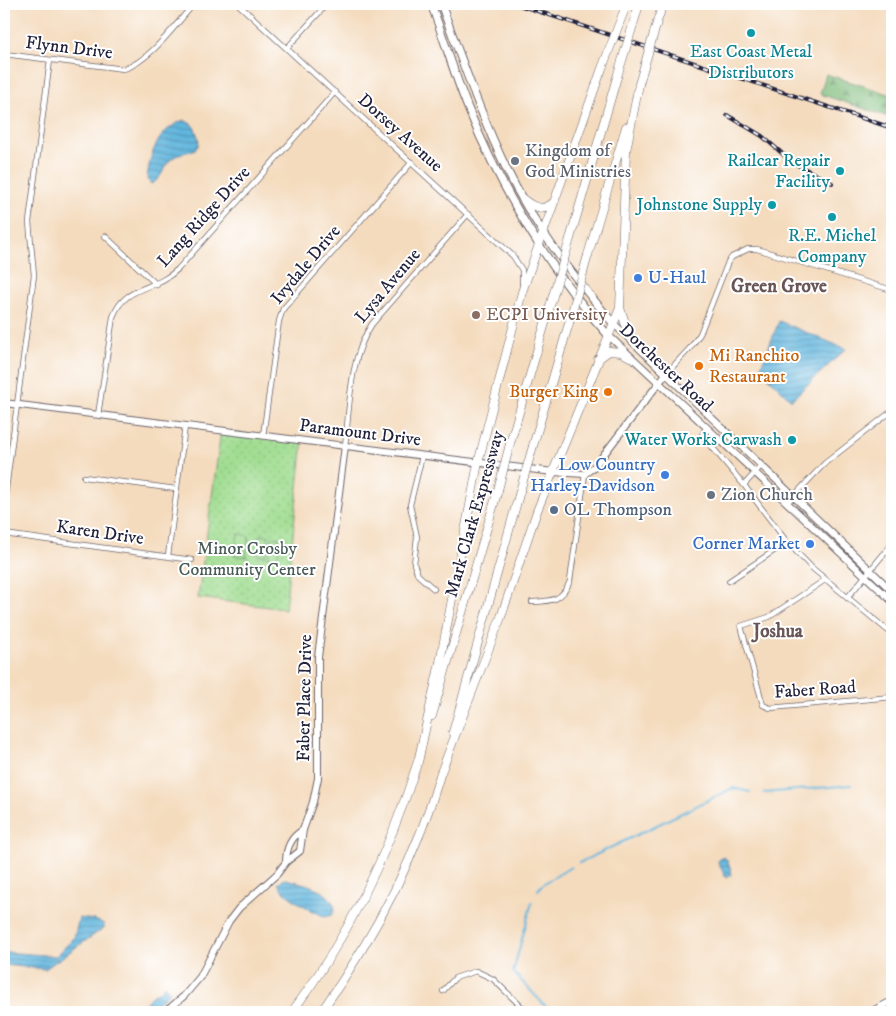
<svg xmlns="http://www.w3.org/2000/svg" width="896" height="1016" font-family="'IM FELL DW Pica',serif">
  <defs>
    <pattern id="grass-dots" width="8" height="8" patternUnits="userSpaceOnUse" patternTransform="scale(1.25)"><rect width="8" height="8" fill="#a0dd91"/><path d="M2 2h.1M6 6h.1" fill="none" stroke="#8abd7e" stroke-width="1.8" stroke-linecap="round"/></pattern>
    <pattern id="forest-firs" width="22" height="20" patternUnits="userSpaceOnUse" patternTransform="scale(1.25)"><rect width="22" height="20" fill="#80bc7b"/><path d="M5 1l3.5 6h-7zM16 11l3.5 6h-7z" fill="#689866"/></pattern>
    <pattern id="water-rules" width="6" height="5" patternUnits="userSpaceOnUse" patternTransform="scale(1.25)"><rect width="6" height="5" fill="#62b6de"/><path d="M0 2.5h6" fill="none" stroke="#5094b5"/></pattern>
  </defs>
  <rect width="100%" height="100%" fill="#fff"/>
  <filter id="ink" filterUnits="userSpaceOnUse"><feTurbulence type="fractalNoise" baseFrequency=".02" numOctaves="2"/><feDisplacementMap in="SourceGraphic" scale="10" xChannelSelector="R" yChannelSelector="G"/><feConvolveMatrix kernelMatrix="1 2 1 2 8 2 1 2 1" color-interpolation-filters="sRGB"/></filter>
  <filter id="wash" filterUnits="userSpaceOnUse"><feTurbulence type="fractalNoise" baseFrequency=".0096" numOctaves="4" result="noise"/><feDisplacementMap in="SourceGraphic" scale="20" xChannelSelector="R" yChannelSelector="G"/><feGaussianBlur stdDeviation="1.12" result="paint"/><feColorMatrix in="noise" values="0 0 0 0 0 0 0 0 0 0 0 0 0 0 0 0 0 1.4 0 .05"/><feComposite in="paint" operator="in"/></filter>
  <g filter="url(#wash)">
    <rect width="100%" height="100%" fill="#f4dbbe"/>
    <path fill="url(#grass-dots)" stroke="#618066" d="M 221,431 L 303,441 L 285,609 L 198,598 Z"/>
    <path fill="url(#forest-firs)" stroke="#516f5b" d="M 826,74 L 892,95 L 892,118 L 820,94 Z"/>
    <path fill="#a0dd91" stroke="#618066" d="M 238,534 L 249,536 L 246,557 L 234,555 Z
      M 260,535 L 269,536 L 265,556 L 256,554 Z
      M 272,537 L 281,539 L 277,558 L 268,557 Z"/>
    <path fill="url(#water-rules)" stroke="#426c8c" d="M 184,120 L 193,125 C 210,158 186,146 170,160 C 162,168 163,179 151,184 L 147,179 C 150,152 158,130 184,120 Z
      M 779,321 L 846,349 L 791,400 L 760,369 Z
      M 724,857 L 727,860 L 732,874 L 726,878 L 718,862 L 719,859 Z
      M 285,879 C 303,883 330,888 335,909 L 332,915 L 325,917 C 312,910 283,897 278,883 Z
      M 79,918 L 95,920 L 104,924 L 104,928 L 45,969 L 4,965 L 4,952 L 56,956 L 74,938 Z
      M 164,985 L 170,992 L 151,1008 L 148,1012 L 138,1012 L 153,994 L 161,991 Z"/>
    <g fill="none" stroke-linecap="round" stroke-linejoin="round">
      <path stroke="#62b6de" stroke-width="2" d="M 764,793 L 851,785
        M 579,863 L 733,788 L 750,792
        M 538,890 L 543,884 L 571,867
        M 532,902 L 513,972 L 551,1012"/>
    </g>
  </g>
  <g filter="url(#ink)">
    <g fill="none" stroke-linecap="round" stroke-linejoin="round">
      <defs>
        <path id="street" d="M 238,4 L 513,256 L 522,270 L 522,283
          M 287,48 L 327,4
          M 4,54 L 124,69 C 150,61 175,25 194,4
          M 105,236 L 157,285
          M 665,375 L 690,348 L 700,334 L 728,262 L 732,257 L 748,249 L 757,249 L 892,290
          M 98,415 L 113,317 C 125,284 154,292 178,269 L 335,92
          M 707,427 L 702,435 L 744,485
          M 263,436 L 279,321 L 283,309 L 412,162
          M 345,446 C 350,406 349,358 372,324 L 468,214
          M 422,456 L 410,505 L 417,537 L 414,564 L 418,575 L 434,589
          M 761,466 L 744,485 L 787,542 L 812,568 L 892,634
          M 84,477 L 176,489
          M 788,502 L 825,463 L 892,411
          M 4,504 L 34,275 L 29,222 L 50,60
          M 4,534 L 192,560
          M 168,556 L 185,426
          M 825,580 L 769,617 L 741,626 L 763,705 L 770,708 L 892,697
          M 729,581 L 787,542
          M 847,598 L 892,544
          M 532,602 C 552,601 562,601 570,581 L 585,474
          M 443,991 L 455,978 L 476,971 L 493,979 L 527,1012"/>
        <path id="secondary" d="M 613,323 L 892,591
          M 608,335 L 892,601
          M 4,403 L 553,472 L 585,474 L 595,466 L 665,375
          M 286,862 C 286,848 291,837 303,830
          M 165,1012 L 184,996 L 200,977 L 229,921 L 239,908 L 277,874 L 286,862 L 300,851 L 303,830 L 313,802 L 318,778 L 318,657 L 345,446
          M 870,1012 L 892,1001"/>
        <path id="primary" d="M 431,4 C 444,38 454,74 468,108 C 502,192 547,267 608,335
          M 441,4 C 462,60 481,116 507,170 C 534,226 573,276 613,323"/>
        <path id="highway" d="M 636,15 L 639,4
          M 658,19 L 663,4
          M 523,199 C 534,208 544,212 555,201
          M 570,239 L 617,77
          M 588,255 L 626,127
          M 620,308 L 628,331 L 636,345
          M 598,359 L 609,351 L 621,352 L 630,357
          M 511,440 L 550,306
          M 533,446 L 569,323
          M 432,716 L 498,490
          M 453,732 L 520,491
          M 418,762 L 440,662 L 478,463 L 522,292 L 601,71
          M 440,775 L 501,617 L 537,511 L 620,308 L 626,151 L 639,84
          M 292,1012 C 350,935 390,850 419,758
          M 321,1012 C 372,940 417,857 441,772"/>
      </defs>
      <use href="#street" stroke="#6c6369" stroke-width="6"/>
      <use href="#secondary" stroke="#6c6369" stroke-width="8"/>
      <use href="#primary" stroke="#6c6369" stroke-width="9"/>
      <use href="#highway" stroke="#6c6369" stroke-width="9"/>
      <use href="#street" stroke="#fff" stroke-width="4.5"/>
      <use href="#secondary" stroke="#fff" stroke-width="6"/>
      <use href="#primary" stroke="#fff" stroke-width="7"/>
      <use href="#highway" stroke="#fff" stroke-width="8"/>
      <defs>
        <path id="rail" d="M 516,4 L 892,128
          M 727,115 L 762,136 L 792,162 L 832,183"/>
      </defs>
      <use href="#rail" stroke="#22223b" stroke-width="4"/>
      <use href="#rail" stroke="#fff" stroke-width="2" stroke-dasharray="5.5" stroke-linecap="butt"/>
      <defs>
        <path id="highway-bridge" d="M 601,71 L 624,11
          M 617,77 L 636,15
          M 639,84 L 658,19
          M 550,306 L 570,239
          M 569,323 L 588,255
          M 498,490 L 511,440
          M 520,491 L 533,446"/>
      </defs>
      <use href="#highway-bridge" stroke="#6c6369" stroke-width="9" stroke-linecap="butt"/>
      <use href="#highway-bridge" stroke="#fff" stroke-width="8"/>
    </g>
  </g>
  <g fill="#0f9aa8" stroke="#fff" stroke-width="2">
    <circle cx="751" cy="33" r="5"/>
    <circle cx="840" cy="171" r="5"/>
    <circle cx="772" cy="205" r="5"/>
    <circle cx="832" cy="217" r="5"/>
    <circle cx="792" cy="440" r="5"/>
  </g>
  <g fill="#6b7280" stroke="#fff" stroke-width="2">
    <circle cx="515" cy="161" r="5"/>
    <circle cx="711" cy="495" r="5"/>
  </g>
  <g fill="#3f7fe0" stroke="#fff" stroke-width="2">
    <circle cx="638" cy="278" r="5"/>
    <circle cx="665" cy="475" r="5"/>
    <circle cx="810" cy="544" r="5"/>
  </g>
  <circle fill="#8d6e63" stroke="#fff" stroke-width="2" cx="476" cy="315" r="5"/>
  <g fill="#e8710a" stroke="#fff" stroke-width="2">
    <circle cx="699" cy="366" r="5"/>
    <circle cx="608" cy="392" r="5"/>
  </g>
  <circle fill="#5c6f8a" stroke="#fff" stroke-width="2" cx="554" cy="510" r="5"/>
  <g text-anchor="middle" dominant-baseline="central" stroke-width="4" stroke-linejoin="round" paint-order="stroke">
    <g font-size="18" fill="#22223b" stroke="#fff">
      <text transform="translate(69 48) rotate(7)">Flynn Drive</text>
      <text transform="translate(400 133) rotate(42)">Dorsey Avenue</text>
      <text transform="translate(204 217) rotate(-48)">Lang Ridge Drive</text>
      <text transform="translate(306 265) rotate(-50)">Ivydale Drive</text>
      <text transform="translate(388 286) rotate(-50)">Lysa Avenue</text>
      <text transform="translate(666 368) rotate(43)">Dorchester Road</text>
      <text transform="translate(360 433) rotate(7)">Paramount Drive</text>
      <text transform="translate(475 514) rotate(-74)">Mark Clark Expressway</text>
      <text transform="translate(100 533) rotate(8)">Karen Drive</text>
      <text transform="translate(815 690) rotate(-4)">Faber Road</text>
      <text transform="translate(305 698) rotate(-89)">Faber Place Drive</text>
    </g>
    <g font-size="18" fill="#0d838f" stroke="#fff" text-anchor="end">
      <text x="751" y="52" text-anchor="middle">East Coast Metal<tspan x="751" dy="21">Distributors</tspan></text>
      <text x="830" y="161">Railcar Repair<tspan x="830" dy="21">Facility</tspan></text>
      <text x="762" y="205">Johnstone Supply</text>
      <text x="832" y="236" text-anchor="middle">R.E. Michel<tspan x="832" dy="21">Company</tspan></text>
      <text x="782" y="440">Water Works Carwash</text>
    </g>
    <g font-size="18" fill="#5b616d" stroke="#fff" text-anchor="start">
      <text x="525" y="151">Kingdom of<tspan x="525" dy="21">God Ministries</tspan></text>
      <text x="721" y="495">Zion Church</text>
    </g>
    <g font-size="18" fill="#366cbe" stroke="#fff" text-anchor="end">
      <text x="648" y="278" text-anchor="start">U-Haul</text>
      <text x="655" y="465">Low Country<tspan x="655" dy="21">Harley-Davidson</tspan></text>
      <text x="800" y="544">Corner Market</text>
    </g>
    <g font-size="18" fill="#785e54" stroke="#fff" text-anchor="start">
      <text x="486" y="315">ECPI University</text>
    </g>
    <g font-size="18" fill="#c56008" stroke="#fff" text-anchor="start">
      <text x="709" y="356">Mi Ranchito<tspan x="709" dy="21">Restaurant</tspan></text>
      <text x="598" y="392" text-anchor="end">Burger King</text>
    </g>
    <g font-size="18" fill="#4e5e75" stroke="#fff" text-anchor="start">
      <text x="564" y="510">OL Thompson</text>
    </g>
    <g font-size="18" fill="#485a55" stroke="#fff">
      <text x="247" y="549">Minor Crosby<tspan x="247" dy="21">Community Center</tspan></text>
    </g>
    <g font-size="19" font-weight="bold" fill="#695657" stroke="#fff">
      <text x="779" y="286">Green Grove</text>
      <text x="778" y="631">Joshua</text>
    </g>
  </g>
  <rect width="896" height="1016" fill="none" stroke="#fff" stroke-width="20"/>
</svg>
